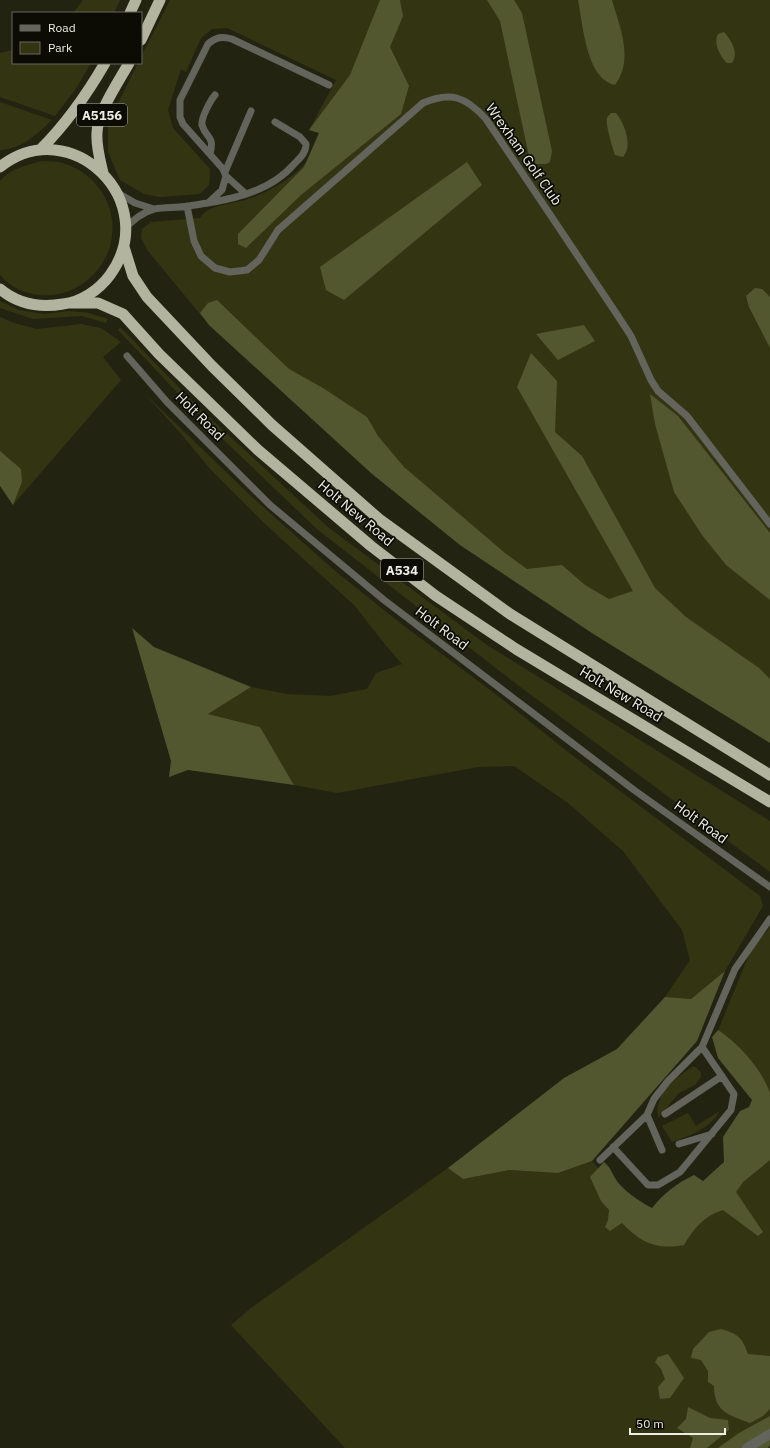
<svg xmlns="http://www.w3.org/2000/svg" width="770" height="1448" font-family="'IBM Plex Sans',sans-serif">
  <rect width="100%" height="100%" fill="#222411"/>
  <path fill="#333512" d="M 83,0 L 120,0 L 114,13 L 73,13 Z
    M 170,0 L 770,0 L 770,743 L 595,635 L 460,545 L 371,473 L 209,325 L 148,251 L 141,238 L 142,229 L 151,222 L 200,218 C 208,204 234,204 248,199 C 267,193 297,177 308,159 C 312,151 315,142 319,133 L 309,130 L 336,80 L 227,28 L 212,29 L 201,38 L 186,72 L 181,69 L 168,110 L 173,128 L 210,169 L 209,185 L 200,194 L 160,197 L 144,194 L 120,180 L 108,152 L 108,123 L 138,63 L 141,63 L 141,57 Z
    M 13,50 L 13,63 L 91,63 L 77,87 L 55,116 L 0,97 L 0,53 Z
    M 0,102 L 52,120 C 37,134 22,149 0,150 Z
    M 42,161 C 49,162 57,161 63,163 C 80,168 95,180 103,194 C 137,252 74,319 14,287 C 9,284 4,279 0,275 L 0,181 C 11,168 27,165 42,161 Z
    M 0,301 L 19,310 L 44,314 L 69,311 L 89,313 L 108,319 L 106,323 L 82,316 L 33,319 L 0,308 Z
    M 0,317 L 14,323 L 37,329 L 81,324 L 101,328 L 121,342 L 103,357 L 121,380 L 13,505 L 0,480 Z
    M 120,327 L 199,408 L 329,528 L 487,645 L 770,821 L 770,872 L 519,686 L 318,530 L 210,427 L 118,330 Z
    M 144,393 L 252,497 L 334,570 L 400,623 L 493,692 L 568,752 L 760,896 L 763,906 L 725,971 L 691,999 L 665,997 L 690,960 L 682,930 L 623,851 L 568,803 L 514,766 L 478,767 L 337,793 L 294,785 L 260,727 L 208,714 L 251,687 L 287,694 L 330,696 L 367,689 L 376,673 L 402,664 L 383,642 L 355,606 L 263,522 L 210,469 L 183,436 Z
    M 770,927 L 770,1123 L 715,1038 L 750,952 Z
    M 694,1066 L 701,1072 L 701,1077 L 695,1085 L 679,1093 L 658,1118 C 654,1094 674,1078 694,1066 Z
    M 720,1111 C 710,1128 690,1136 672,1142 L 662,1126 L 688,1113 L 696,1126 Z
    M 770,1156 L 770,1425 L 730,1448 L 345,1448 L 231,1325 L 251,1308 L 448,1168 L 463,1179 L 510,1170 L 558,1173 L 592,1161 L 662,1243 Z"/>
  <path fill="#535730" d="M 380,0 L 400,0 L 403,16 L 390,47 L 409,86 L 401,114 L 301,195 L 246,248 L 238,244 L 238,234 L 304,167 L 319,133 L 309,130 L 350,75 Z
    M 487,0 L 514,0 L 522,13 L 552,151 L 550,162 L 546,164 L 536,164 L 529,156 L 500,21 Z
    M 578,0 L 612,0 C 620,28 634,59 615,85 C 586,79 583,24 578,0 Z
    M 724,32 C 732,41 739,53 732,63 L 727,63 C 720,56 713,44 718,34 Z
    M 611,113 L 616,113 C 625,124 633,146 623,157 L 615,155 C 613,149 605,124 607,118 C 607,117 611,113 611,113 Z
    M 467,162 L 482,185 L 344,300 L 326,290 L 320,267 Z
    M 755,288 L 762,289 L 770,297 L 770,348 L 749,307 L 746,296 Z
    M 217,300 L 289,369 L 323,388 L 367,417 L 378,436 L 404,467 L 505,553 L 527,569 L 562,565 L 585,585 L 609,599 L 633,591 L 517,387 L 531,353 L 557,381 L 555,432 L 582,456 L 655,588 L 686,617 L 759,668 L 770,679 L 770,743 L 595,635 L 460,545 L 371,473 L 209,325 L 200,313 L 208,303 Z
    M 584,325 L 595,341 L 558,360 L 536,334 Z
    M 650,394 L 678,416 L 770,533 L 770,600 L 726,565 L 702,535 L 674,492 L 655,424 Z
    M 0,451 L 21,469 L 22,482 L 13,505 L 0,486 Z
    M 132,628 L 154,647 L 251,687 L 208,714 L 260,727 L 294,785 L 188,770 L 169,777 L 171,761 Z
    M 725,971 L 697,1041 L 592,1161 L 558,1173 L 510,1170 L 463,1179 L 448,1168 L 564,1078 L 617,1049 L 665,997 L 691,999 Z
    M 718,1030 C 739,1044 761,1068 770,1093 C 770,1104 770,1146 770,1160 L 743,1182 L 736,1192 L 763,1232 L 758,1236 L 723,1210 C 704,1216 694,1228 684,1245 C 656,1250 641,1243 622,1223 L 610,1231 L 605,1227 L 608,1220 L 609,1210 L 601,1201 L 590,1177 L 604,1162 C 610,1167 611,1171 615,1178 C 621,1189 640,1202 652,1208 C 663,1194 677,1183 694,1175 L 703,1181 L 724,1162 L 723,1137 L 740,1111 L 749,1107 L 752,1100 L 718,1058 L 712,1037 Z
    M 721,1329 C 738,1334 742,1337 748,1354 L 770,1356 L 770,1409 L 763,1416 L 750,1423 C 729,1415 714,1412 714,1386 L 708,1382 L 708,1371 L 701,1360 L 691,1358 L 693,1349 L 709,1332 Z
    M 668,1354 L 684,1378 L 670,1398 L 660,1399 L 658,1387 L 665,1379 L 661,1369 L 655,1362 L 658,1357 Z
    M 688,1407 L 710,1418 L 728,1420 L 729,1430 L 707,1448 L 690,1448 L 693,1438 L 677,1428 L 686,1419 Z
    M 770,1416 L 770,1445 L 768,1448 L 718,1448 L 739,1433 Z"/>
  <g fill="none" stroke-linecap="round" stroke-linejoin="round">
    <path stroke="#63645b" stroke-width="7" d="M 210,154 C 215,135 206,139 202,125 C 201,118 210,101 215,95
      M 225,172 L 251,111
      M 226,176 L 246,194
      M 118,193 L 135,203 L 154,209
      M 208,203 L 222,190 L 226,176 L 223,169 L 183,124 L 180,117 L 180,100 L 208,44 C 216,37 222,36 232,39 L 329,85
      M 187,206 L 194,241 L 201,256 L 215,268 L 230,272 L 247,270 L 259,260 L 278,230 L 423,103 C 451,91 466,97 486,119 L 616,313 L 631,336 L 651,380 L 658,391 L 687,416 L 770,524
      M 126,227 C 135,219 143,212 154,209 C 165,207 177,208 188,206 C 224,201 269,194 294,164 C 300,158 306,153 306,144 L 300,137 L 275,122
      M 127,356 L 167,402 L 270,505 L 384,600 L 634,790 L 770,887
      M 665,1114 L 722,1076
      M 647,1115 L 662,1150
      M 679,1144 L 712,1134
      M 613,1147 L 648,1185 L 658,1185 L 680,1172 L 731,1110 L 734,1094 L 702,1047
      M 600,1160 L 647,1115 L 654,1099 L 668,1081 L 702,1047 L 735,969 L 770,919"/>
    <path stroke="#63645b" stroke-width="10" d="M 747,1448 L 770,1434"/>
    <path stroke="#b2b49f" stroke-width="11" d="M 130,13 L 136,0
      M 141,40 L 160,0
      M 40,150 C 67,123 86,96 105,63
      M 0,167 C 71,111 163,202 110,275 C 99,290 81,302 63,304 C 40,308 18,304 0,289
      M 103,173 C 100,160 96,146 97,133 C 97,113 119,81 129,63
      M 124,247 L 133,276 L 147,297 L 212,366 L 272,425 L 379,519 L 510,614 L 770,775
      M 70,303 L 98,303 L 123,314 L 159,354 L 258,450 L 371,546 L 436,596 L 516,649 L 770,802"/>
  </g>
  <g text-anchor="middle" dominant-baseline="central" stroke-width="3.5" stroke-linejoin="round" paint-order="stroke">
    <g fill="#0c0c05" stroke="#aaaba0" stroke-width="1">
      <rect x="77" y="104" width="50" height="22" rx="3"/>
      <rect x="381" y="559" width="42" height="22" rx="3"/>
    </g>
    <g font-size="13" font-weight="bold" fill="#edefe3">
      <text x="102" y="115">A5156</text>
      <text x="402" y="570">A534</text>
    </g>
    <g font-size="14" fill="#edefe3" stroke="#0c0c05">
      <text transform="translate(524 154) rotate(55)">Wrexham Golf Club</text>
      <text transform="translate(200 416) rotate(45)">Holt Road</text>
      <text transform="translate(356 513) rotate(40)">Holt New Road</text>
      <text transform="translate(442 628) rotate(37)">Holt Road</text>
      <text transform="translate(621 694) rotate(31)">Holt New Road</text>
      <text transform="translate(701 822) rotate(36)">Holt Road</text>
    </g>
  </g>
  <rect x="12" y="12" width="130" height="52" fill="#0c0c05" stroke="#66675e"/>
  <rect x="20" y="25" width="20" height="6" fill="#63645b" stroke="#66675e"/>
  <text x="48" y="32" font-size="12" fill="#edefe3">Road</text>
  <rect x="20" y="42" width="20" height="12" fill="#333512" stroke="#66675e"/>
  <text x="48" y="52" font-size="12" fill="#edefe3">Park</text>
  <path d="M630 1428v6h95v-6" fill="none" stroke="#edefe3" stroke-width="2"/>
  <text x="636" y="1428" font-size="12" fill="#edefe3" stroke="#0c0c05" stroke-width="3" paint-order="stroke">50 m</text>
</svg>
